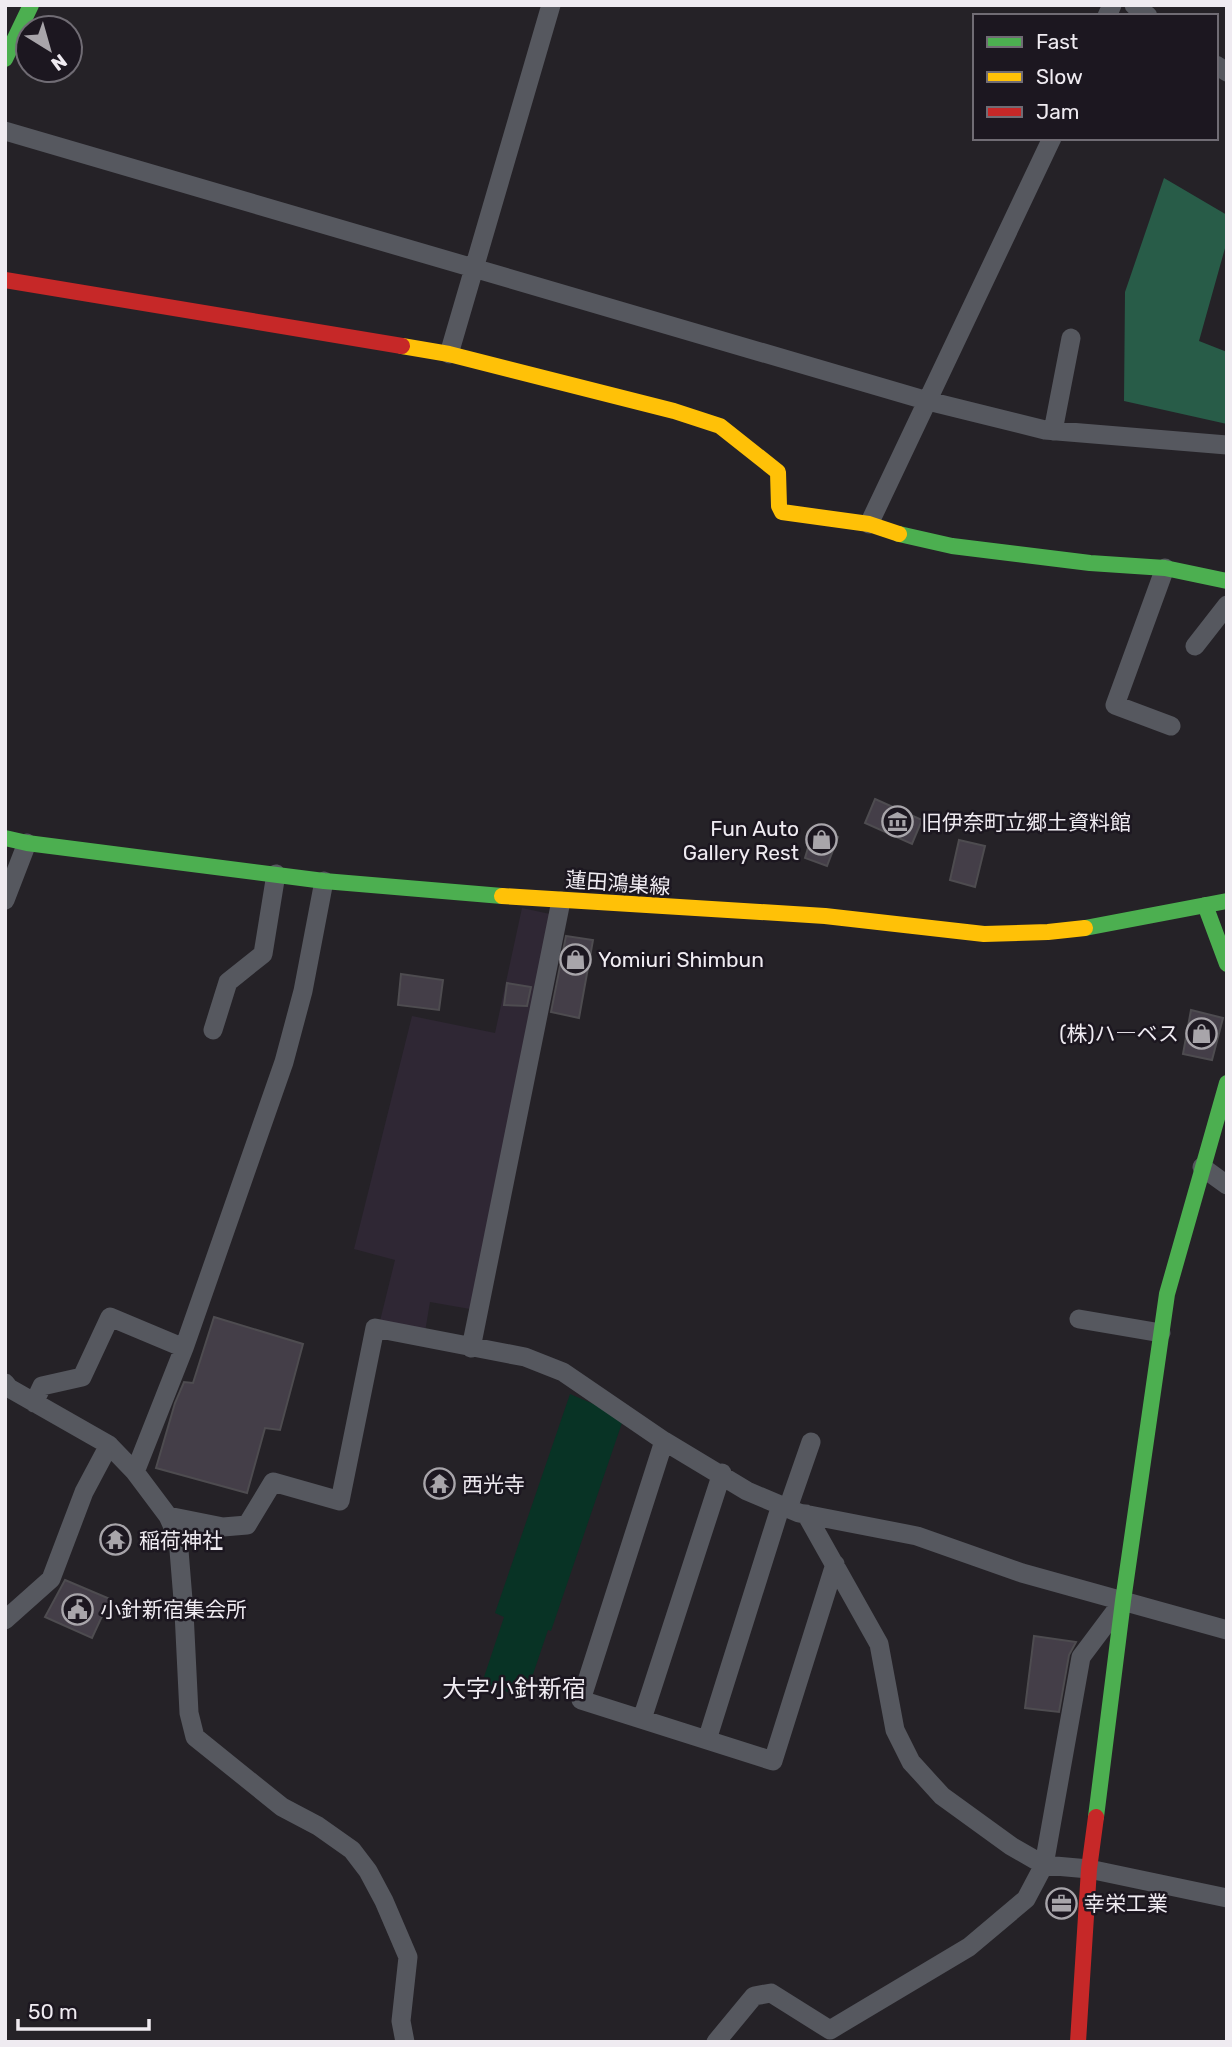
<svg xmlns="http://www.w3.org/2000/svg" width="1232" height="2047" font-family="Rubik,'Noto Sans JP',sans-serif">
  <rect width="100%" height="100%" fill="#252227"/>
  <path fill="#2f2734" d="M 522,908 L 550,914 L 470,1309 L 430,1302 L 425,1332 L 380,1321 L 395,1260 L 354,1249 L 412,1016 L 495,1033 Z"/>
  <path fill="#083325" d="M 570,1394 L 624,1417 L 551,1631 L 548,1630 L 525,1698 L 482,1683 L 504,1617 L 495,1613 Z"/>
  <path fill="#285c48" d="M 1164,178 L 1227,215 L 1227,241 L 1199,341 L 1227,352 L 1227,424 L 1124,401 L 1125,292 Z"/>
  <path fill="#443e48" stroke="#4e4c50" stroke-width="2" d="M 875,799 L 922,820 L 912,844 L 865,823 Z
    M 814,828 L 838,837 L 827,866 L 805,858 Z
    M 959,840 L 985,846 L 975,887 L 950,880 Z
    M 566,936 L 593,940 L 579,1018 L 551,1012 Z
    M 401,974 L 443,980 L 439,1010 L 398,1005 Z
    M 507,983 L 531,987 L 527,1006 L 504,1005 Z
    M 1191,1010 L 1223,1018 L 1212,1060 L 1183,1054 Z
    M 214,1317 L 303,1344 L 280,1430 L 265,1428 L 247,1493 L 156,1468 L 175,1403 L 184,1382 L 193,1383 Z
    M 65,1580 L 110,1599 L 92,1638 L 45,1617 Z
    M 1034,1636 L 1076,1642 L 1069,1655 L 1059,1712 L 1025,1708 Z
    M 1052,1892 L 1071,1894 L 1069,1912 L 1051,1910 Z"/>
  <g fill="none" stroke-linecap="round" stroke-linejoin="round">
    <path stroke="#56585f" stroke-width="19" d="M 1134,5 L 1148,16
      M 1107,16 L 1112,5
      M 1216,65 L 1227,72
      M 5,131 L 928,401 L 1045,430 L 1227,445
      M 449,354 L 551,5
      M 1053,431 L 1071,338
      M 869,524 L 1052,138
      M 1165,568 L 1115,705 L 1171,726
      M 1195,646 L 1227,605
      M 5,900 L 27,843
      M 213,1030 L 228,982 L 263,954 L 276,874
      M 1202,1167 L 1227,1185
      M 1079,1319 L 1161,1333
      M 471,1348 L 561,901
      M 5,1383 L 9,1388 L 109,1445 L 135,1472 L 168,1516 L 178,1538 L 184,1612 L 189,1713 L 195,1737 L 282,1807 L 318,1826 L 352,1850 L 368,1871 L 384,1901 L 408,1957 L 401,2021 L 405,2042
      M 34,1403 L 42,1386 L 82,1377 L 110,1317 L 184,1348
      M 664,1441 L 581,1700 L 773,1761 L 835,1564
      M 135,1472 L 184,1348 L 284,1062 L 303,991 L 324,881
      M 788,1508 L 811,1442
      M 806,1514 L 879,1644 L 895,1730 L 911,1762 L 942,1796 L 1011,1846 L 1044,1865 L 1089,1869 L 1227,1898
      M 168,1516 L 223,1527 L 247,1525 L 273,1482 L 340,1501 L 375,1328 L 525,1357 L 563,1372 L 664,1441 L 747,1491 L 799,1513 L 917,1536 L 1022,1573 L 1227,1630
      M 5,1620 L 51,1579 L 84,1492 L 109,1445
      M 642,1719 L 722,1473
      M 707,1740 L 781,1505
      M 716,2042 L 754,1996 L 771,1993 L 830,2030 L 969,1947 L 1026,1899 L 1044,1865 L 1081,1657 L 1120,1605"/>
    <path stroke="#4caf50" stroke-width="16" d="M 5,59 L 31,5
      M 899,534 L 952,546 L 1090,563 L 1165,568 L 1227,581
      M 5,838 L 27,843 L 324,881 L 502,896
      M 1205,905 L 1227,964
      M 1085,928 L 1227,901
      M 1096,1817 L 1123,1601 L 1167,1294 L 1227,1083"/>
    <path stroke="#ffc107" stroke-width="16" d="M 402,346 L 449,354 L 674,411 L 720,426 L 778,472 L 779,506 L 782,512 L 869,524 L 899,534
      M 502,896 L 825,916 L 984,934 L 1048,932 L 1085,928"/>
    <path stroke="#c62828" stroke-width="16" d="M 5,280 L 402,346
      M 1078,2042 L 1089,1869 L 1096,1817"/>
  </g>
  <defs>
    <symbol id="museum-ring" viewBox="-11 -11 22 22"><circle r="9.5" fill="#1c1720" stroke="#a8a5aa" stroke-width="1.5"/><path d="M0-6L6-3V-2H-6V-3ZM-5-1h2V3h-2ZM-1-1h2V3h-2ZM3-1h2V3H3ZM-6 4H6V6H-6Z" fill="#a8a5aa"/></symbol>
    <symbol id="shop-ring" viewBox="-11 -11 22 22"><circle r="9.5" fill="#1c1720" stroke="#a8a5aa" stroke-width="1.5"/><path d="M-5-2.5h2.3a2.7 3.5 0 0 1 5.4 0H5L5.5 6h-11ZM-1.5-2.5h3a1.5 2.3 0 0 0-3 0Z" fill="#a8a5aa"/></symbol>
    <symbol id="temple-ring" viewBox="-11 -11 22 22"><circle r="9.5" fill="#1c1720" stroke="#a8a5aa" stroke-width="1.5"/><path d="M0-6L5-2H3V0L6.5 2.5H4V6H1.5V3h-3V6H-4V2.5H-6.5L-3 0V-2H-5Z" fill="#a8a5aa"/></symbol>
    <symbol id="civic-ring" viewBox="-11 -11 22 22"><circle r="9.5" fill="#1c1720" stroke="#a8a5aa" stroke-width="1.5"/><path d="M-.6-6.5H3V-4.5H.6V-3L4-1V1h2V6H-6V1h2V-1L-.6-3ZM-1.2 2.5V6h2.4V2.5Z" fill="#a8a5aa"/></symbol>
    <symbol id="office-ring" viewBox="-11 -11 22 22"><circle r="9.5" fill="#1c1720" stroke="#a8a5aa" stroke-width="1.5"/><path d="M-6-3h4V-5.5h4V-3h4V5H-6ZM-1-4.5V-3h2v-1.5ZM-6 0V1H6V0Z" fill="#a8a5aa"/></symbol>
  </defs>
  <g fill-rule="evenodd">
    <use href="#museum-ring" x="880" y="804" width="35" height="35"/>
    <use href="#shop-ring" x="804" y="822" width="35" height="35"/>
    <use href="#shop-ring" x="558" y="942" width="35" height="35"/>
    <use href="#shop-ring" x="1184" y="1016" width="35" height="35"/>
    <use href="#temple-ring" x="422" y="1466" width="35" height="35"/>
    <use href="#temple-ring" x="98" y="1522" width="35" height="35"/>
    <use href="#civic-ring" x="60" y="1592" width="35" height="35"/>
    <use href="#office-ring" x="1044" y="1886" width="35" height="35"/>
  </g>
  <g text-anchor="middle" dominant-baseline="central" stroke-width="5" stroke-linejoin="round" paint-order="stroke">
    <g font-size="21" fill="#efebf1" stroke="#1c1720" text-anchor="start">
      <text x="921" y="822">旧伊奈町立郷土資料館</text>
      <text x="799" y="828" text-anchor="end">Fun Auto<tspan x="799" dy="24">Gallery Rest</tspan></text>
      <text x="598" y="959">Yomiuri Shimbun</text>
      <text x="1179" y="1033" text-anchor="end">(株)ハ―ベス</text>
      <text x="462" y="1484">西光寺</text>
      <text x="139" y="1540">稲荷神社</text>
      <text x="100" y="1609">小針新宿集会所</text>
      <text x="1084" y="1903">幸栄工業</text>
    </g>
    <g font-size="21" fill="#efebf1" stroke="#1c1720">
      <text transform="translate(618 883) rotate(4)">蓮田鴻巣線</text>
    </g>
    <g font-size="24" fill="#efebf1" stroke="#1c1720">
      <text x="514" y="1689">大字小針新宿</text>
    </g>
  </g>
  <rect width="1232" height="2047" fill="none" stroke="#efebf1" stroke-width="14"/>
  <rect x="973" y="14" width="245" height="126" fill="#1c1720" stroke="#706c74" stroke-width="2"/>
  <rect x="987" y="37" width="35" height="10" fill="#4caf50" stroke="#706c74" stroke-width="2"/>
  <text x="1036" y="49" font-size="21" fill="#efebf1">Fast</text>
  <rect x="987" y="72" width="35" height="10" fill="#ffc107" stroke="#706c74" stroke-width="2"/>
  <text x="1036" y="84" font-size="21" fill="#efebf1">Slow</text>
  <rect x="987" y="107" width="35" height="10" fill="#c62828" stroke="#706c74" stroke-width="2"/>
  <text x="1036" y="119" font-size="21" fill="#efebf1">Jam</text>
  <g transform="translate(49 49) rotate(143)"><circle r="33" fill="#1c1720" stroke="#706c74" stroke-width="2"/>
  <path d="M0-5L12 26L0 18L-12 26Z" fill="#a8a5aa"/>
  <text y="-10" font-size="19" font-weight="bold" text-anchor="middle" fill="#efebf1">N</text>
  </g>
  <path d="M18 2019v10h131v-10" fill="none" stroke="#efebf1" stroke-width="3.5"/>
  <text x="28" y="2019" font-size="21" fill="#efebf1" stroke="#1c1720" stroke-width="5" paint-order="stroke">50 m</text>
</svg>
